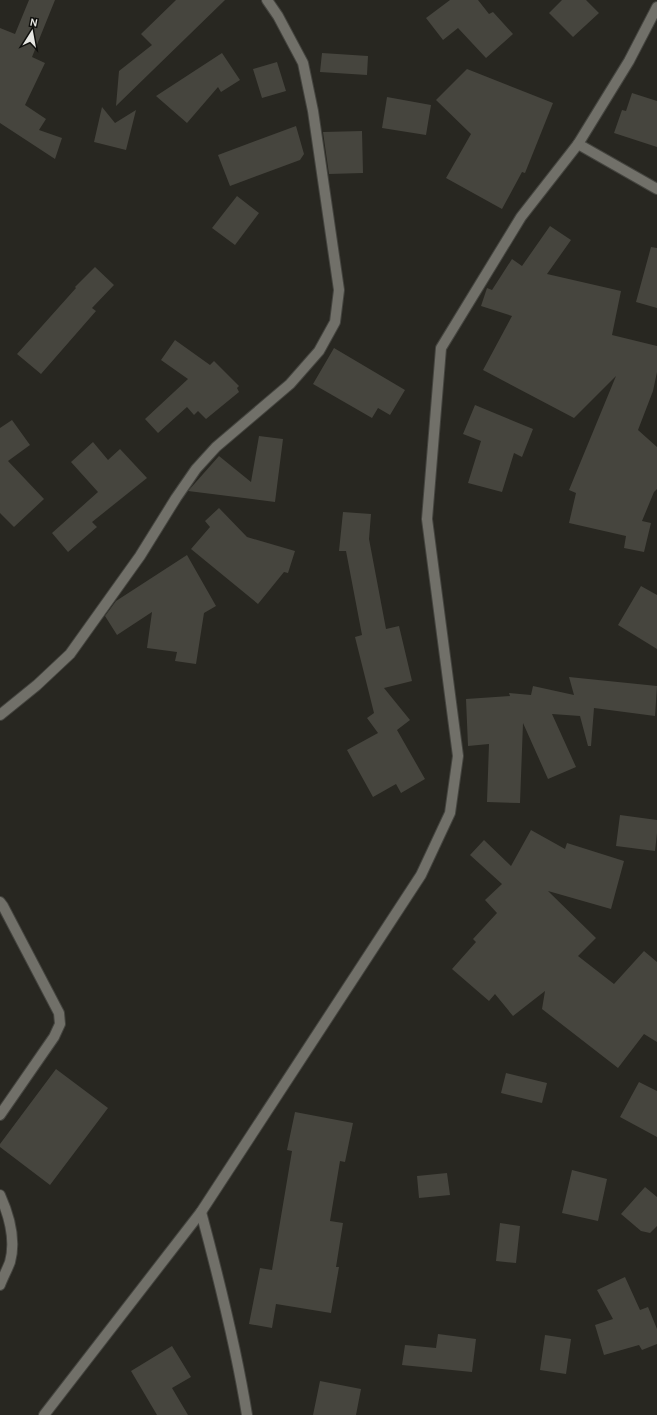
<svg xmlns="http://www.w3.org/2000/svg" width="657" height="1415" font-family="Karla,sans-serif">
  <rect width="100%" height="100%" fill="#282721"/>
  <path fill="#46453e" d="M 29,0 L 55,0 L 32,57 L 45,63 L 25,105 L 46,119 L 39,130 L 62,138 L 55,159 L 0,123 L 0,28 L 15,34 Z
    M 176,0 L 225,0 L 116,106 L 119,71 L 152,45 L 141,34 Z
    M 450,0 L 478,0 L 489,14 L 493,12 L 513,34 L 486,58 L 458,28 L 443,40 L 426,18 Z
    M 562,0 L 586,0 L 599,13 L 573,37 L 549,13 Z
    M 222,53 L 240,80 L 221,92 L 218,87 L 187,123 L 156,96 Z
    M 322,53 L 368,56 L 367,75 L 320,72 Z
    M 277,62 L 286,91 L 262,98 L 253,69 Z
    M 467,69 L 553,103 L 525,173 L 522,172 L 502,209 L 446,178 L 471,134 L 436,100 Z
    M 632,93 L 657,101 L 657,147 L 614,133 L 622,110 L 626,111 Z
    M 387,97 L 431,105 L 426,135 L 382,128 Z
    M 102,107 L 115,123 L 136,110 L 126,150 L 94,142 Z
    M 296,126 L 304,154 L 300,160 L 230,186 L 218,155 Z
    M 362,131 L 363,173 L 329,174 L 323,132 Z
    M 237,196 L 259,213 L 235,245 L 212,228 Z
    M 550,226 L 571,240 L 547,274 L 621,291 L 612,335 L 657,346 L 657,372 L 653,391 L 638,430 L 657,447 L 657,489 L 654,492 L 642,521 L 651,523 L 644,552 L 624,548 L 626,536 L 569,523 L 576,493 L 569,490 L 616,376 L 574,418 L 483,370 L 512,316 L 481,306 L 487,288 L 492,290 L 512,259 L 522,266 Z
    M 651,247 L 657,248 L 657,308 L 636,302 Z
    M 95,267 L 114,285 L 92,308 L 96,311 L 41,374 L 17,354 L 76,288 L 75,287 Z
    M 175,340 L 210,365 L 214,361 L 239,386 L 237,388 L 239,392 L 206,419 L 198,411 L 194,415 L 187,407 L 158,433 L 145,419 L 188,379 L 161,360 Z
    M 334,348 L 405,390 L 390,415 L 378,408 L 372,418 L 313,384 Z
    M 475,405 L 533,429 L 522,457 L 514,453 L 502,492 L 468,483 L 481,441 L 463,434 Z
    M 12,420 L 30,445 L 8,461 L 44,499 L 14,527 L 0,513 L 0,428 Z
    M 259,436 L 283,439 L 275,502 L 188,491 L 219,456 L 251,482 Z
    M 93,442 L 108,460 L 120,449 L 147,478 L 92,522 L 97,527 L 68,552 L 52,533 L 98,492 L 71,462 Z
    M 219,508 L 247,537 L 295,551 L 288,573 L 284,572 L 258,604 L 191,549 L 210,527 L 205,521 Z
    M 343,512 L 371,514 L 369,539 L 386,629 L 399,626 L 412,681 L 384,688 L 410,720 L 397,730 L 425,779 L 401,793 L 396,784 L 373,797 L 347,750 L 378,733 L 367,718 L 374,713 L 355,637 L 362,635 L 346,551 L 339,551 Z
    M 187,555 L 216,606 L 204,613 L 196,664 L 175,661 L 177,652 L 147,648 L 152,612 L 117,635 L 105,616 L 116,601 Z
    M 641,586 L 657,595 L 657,649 L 618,625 Z
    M 569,677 L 657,686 L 655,716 L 594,708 L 591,746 L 588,746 L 580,716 L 552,714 L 576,767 L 548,779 L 523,723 L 520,803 L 487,802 L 489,744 L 468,746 L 466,699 L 510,696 L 509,693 L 531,695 L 533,686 L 574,695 Z
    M 620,815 L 657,820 L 657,833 L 655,851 L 616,846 Z
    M 531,830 L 565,849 L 567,843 L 624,861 L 611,909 L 548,891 L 596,938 L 578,956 L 614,984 L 644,951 L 657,962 L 657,1042 L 644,1034 L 618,1068 L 542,1009 L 545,991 L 513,1016 L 495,994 L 489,1001 L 452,969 L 476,942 L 473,939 L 497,913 L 485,900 L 502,884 L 470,855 L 484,840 L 511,866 Z
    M 56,1069 L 108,1108 L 50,1185 L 0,1147 L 0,1144 Z
    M 506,1073 L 547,1083 L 542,1103 L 501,1093 Z
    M 639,1082 L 657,1091 L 657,1137 L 620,1117 Z
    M 295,1112 L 353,1123 L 345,1162 L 340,1161 L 330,1221 L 343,1223 L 336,1267 L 339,1267 L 331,1313 L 276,1304 L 272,1328 L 249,1324 L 260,1268 L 272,1270 L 292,1151 L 287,1150 Z
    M 572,1170 L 607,1179 L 598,1221 L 562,1213 Z
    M 447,1173 L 450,1195 L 419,1198 L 417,1176 Z
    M 645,1187 L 657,1197 L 657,1226 L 650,1233 L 641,1231 L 621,1214 Z
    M 500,1223 L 520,1226 L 516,1263 L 496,1261 Z
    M 625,1277 L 640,1310 L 648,1307 L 657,1329 L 657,1344 L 642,1350 L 639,1345 L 604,1355 L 595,1325 L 613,1319 L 597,1290 Z
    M 438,1334 L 476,1339 L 472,1372 L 402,1365 L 405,1345 L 436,1348 Z
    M 545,1335 L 571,1339 L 566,1374 L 540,1370 Z
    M 172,1346 L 191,1377 L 172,1388 L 188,1415 L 157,1415 L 131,1371 Z
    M 320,1381 L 361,1389 L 356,1415 L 313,1415 Z"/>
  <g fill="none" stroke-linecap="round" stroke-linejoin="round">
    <defs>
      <path id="minor" d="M 578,144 L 657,189
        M 0,715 L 37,685 L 70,654 L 140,556 L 176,498 L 196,469 L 216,447 L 290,384 L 319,351 L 335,322 L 339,290 L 313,111 L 303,63 L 278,16 L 267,0
        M 0,902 L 3,906 L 59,1013 L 60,1024 L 54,1037 L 0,1115
        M 0,1195 C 9,1215 16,1240 10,1262 C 7,1270 3,1277 0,1285
        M 201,1212 C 219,1279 236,1346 247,1415"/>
      <path id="secondary" d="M 44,1415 L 201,1212 L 421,875 L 450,813 L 458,756 L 427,519 L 441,348 L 521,217 L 578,144 L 629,61 L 657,7"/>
    </defs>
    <use href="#minor" stroke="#44443f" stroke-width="12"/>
    <use href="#secondary" stroke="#44443f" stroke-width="12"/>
    <use href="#minor" stroke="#717069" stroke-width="10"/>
    <use href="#secondary" stroke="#717069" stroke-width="10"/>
  </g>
  <g transform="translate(32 32) rotate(11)" stroke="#10100d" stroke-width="3" paint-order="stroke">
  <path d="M0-3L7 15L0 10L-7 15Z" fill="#e7e7e3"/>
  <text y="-6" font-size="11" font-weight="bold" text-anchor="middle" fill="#e7e7e3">N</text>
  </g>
</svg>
